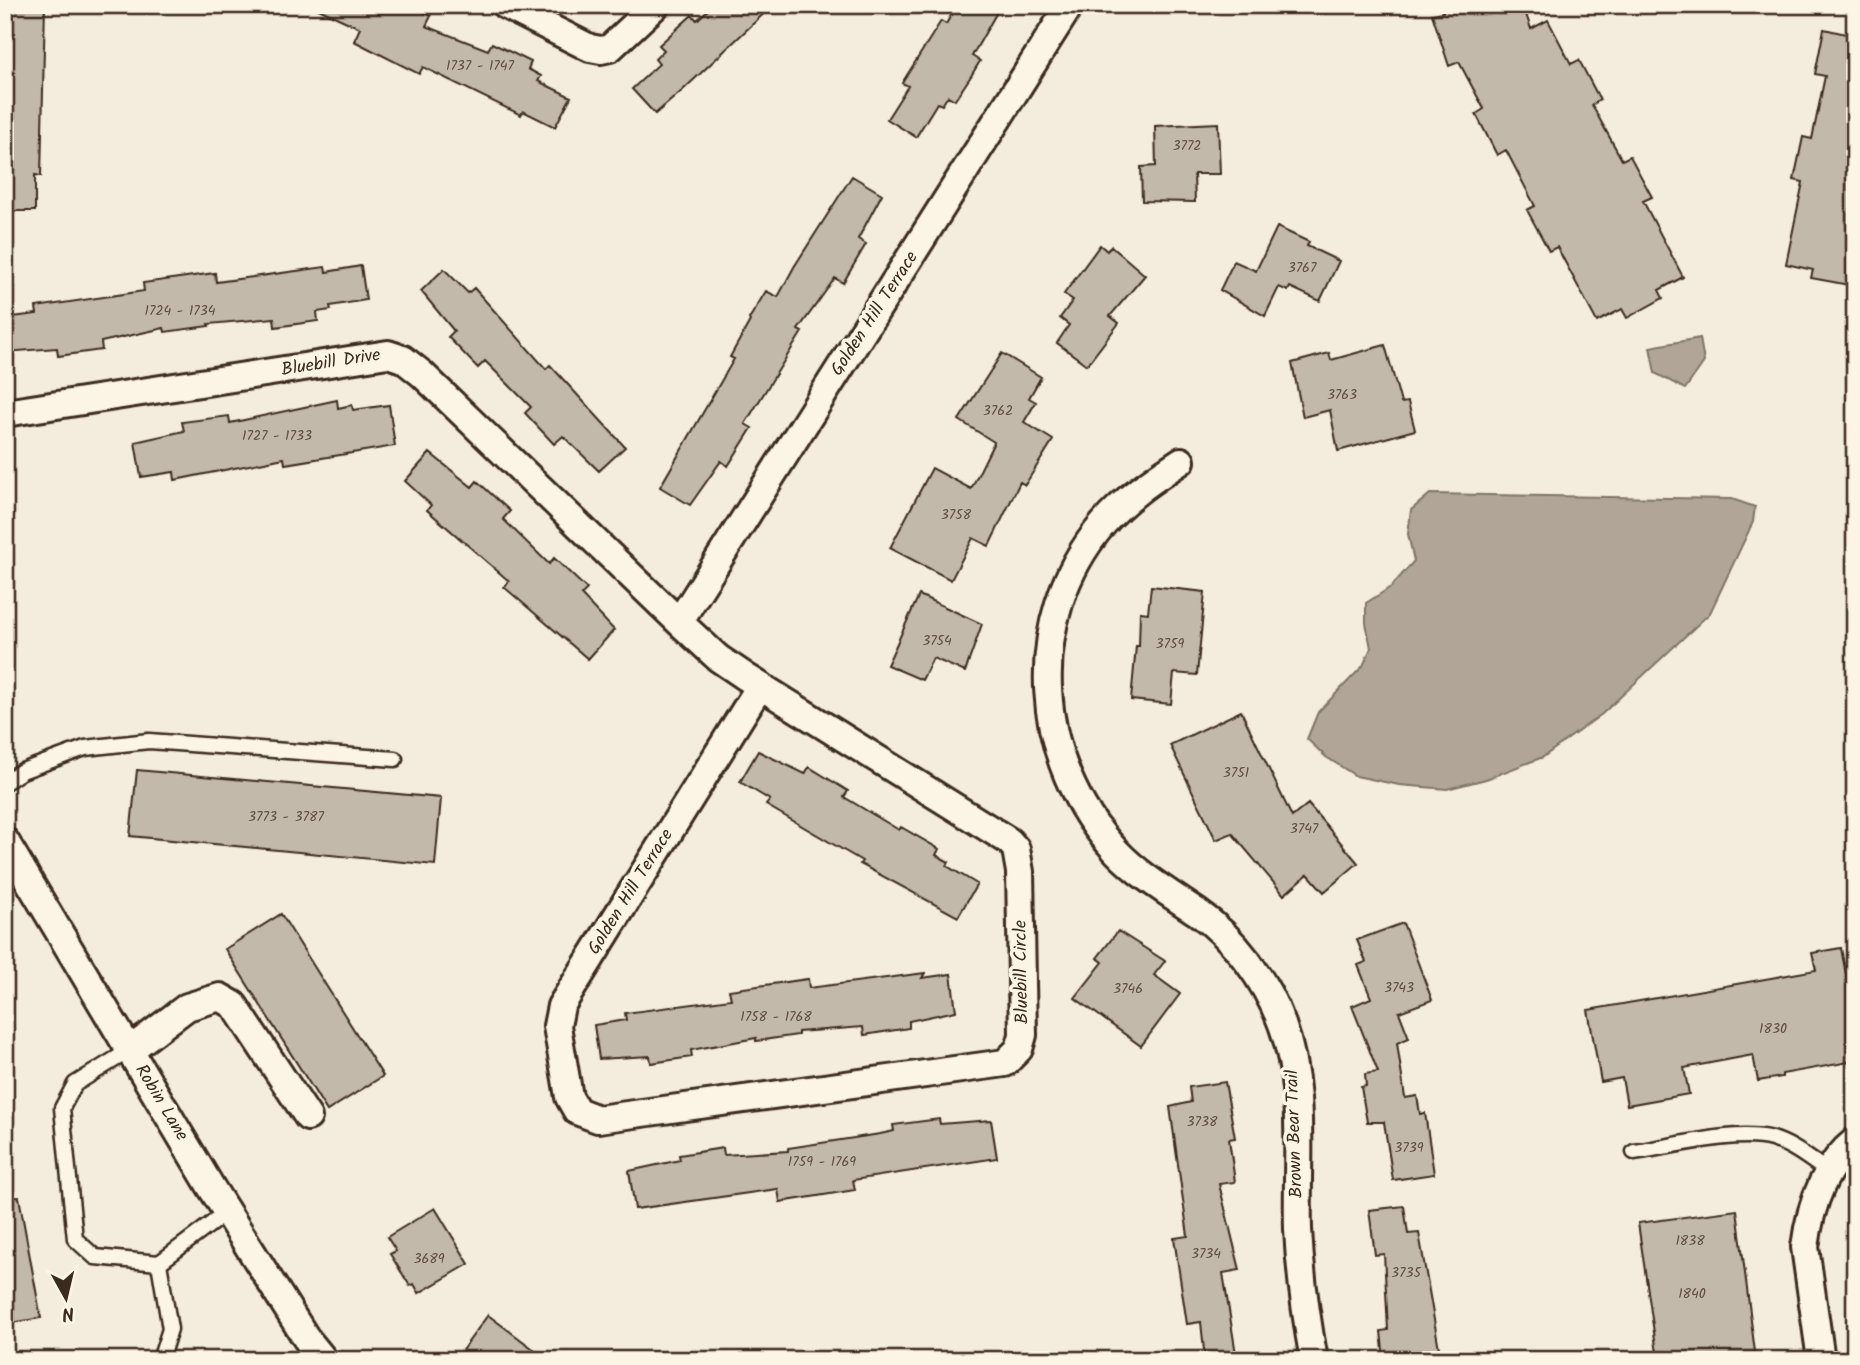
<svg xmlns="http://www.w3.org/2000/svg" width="1860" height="1365" font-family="Kalam,sans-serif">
  <rect width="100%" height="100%" fill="#f4eddd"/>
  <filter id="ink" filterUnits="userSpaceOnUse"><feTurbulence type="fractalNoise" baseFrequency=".0143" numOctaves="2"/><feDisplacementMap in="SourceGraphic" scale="14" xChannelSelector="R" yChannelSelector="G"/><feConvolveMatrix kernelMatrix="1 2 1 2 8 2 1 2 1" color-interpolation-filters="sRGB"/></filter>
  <g filter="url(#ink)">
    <path fill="#b0a596" stroke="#817466" stroke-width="2" d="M 1700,338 L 1704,362 L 1685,389 L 1655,373 L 1650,347 Z
      M 1430,494 L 1732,499 L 1755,507 L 1753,522 L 1710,613 L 1602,714 L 1543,757 L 1486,779 L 1447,789 L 1399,785 L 1356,776 L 1326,757 L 1307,739 L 1318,712 L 1363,666 L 1371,648 L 1366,623 L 1366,603 L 1391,587 L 1414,561 L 1408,534 L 1411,510 Z"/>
    <path fill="#c3b9aa" stroke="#3b2a1e" stroke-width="2" d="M 5,5 L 45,5 L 41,176 L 35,175 L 35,211 L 5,211 Z
      M 310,5 L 409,5 L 431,16 L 426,26 L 488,50 L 492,43 L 531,62 L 528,69 L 541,76 L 538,81 L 571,97 L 555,127 L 523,111 L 521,115 L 423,67 L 419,74 L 354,41 L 360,28 Z
      M 713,5 L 773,5 L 683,90 L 655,114 L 632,89 L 659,64 L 655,59 L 664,50 L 659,45 L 692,15 L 697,20 Z
      M 957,5 L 1001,5 L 972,56 L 980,61 L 971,76 L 955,100 L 948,96 L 942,105 L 937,103 L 916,137 L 887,119 L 908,86 L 902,83 L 941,21 L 946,24 Z
      M 1442,5 L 1523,5 L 1531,29 L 1548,20 L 1571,64 L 1579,60 L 1600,100 L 1592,105 L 1622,160 L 1630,156 L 1652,197 L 1643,201 L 1683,277 L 1659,290 L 1663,298 L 1627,318 L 1622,309 L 1597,322 L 1557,247 L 1549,251 L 1527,210 L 1535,206 L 1506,150 L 1497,155 L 1476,114 L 1484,109 L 1459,62 L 1449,66 L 1432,14 L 1443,12 Z
      M 1824,29 L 1855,36 L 1855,286 L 1811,278 L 1813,270 L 1786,264 L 1803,182 L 1794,180 L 1803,137 L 1812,139 L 1825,76 L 1815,74 Z
      M 1218,123 L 1220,174 L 1194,174 L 1195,202 L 1142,201 L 1141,167 L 1156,166 L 1155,126 Z
      M 852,176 L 882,194 L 858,239 L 866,244 L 843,283 L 835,278 L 798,330 L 802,332 L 745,424 L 752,428 L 728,466 L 721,461 L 690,505 L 660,487 L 734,359 L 730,357 L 750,321 L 749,319 L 766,291 L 778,297 L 794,267 Z
      M 1277,227 L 1309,242 L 1307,246 L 1339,261 L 1320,301 L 1290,287 L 1288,291 L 1279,287 L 1265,316 L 1220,290 L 1234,261 L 1256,271 Z
      M 1100,245 L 1107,251 L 1111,246 L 1145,275 L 1110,316 L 1119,323 L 1087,365 L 1057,343 L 1069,325 L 1060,318 L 1073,300 L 1064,294 Z
      M 361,266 L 366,300 L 330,306 L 331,310 L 317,312 L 318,321 L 275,327 L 274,318 L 208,324 L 209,326 L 165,332 L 164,328 L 101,342 L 102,350 L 58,356 L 57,348 L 5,352 L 5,318 L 37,314 L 36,307 L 144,291 L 143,283 L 215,273 L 216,282 L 325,267 L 326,272 Z
      M 444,269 L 468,293 L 474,288 L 546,369 L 550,365 L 625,447 L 599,471 L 563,436 L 554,444 L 525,413 L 531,407 L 485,361 L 478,368 L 448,337 L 454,331 L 421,291 Z
      M 1385,345 L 1401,403 L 1408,402 L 1415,430 L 1338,451 L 1330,410 L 1303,417 L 1292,363 L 1329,353 L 1331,360 Z
      M 1002,353 L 1041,377 L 1029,398 L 1036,402 L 1024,422 L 1053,440 L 1025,485 L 1020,482 L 989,546 L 973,538 L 951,580 L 890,548 L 932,468 L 971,489 L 994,442 L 959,420 Z
      M 337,400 L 338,408 L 352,405 L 353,410 L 389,405 L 395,446 L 285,464 L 284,458 L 175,480 L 174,472 L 141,477 L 135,442 L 184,431 L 182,422 L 229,416 L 230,423 Z
      M 430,453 L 472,487 L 477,481 L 510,511 L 503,519 L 549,564 L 554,558 L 587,589 L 581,595 L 614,630 L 588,659 L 504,587 L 509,581 L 427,510 L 431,505 L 405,481 Z
      M 1151,586 L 1205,592 L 1197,675 L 1174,673 L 1171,704 L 1131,700 L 1136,646 L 1139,646 L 1140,612 L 1148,613 Z
      M 919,595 L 982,624 L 965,672 L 933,658 L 922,680 L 887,665 Z
      M 1241,711 L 1292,817 L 1308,804 L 1358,863 L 1324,892 L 1308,874 L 1284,895 L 1232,833 L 1216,840 L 1170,745 Z
      M 758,751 L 805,774 L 809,767 L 848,791 L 844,797 L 899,830 L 901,827 L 939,849 L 936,855 L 949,862 L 947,866 L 977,884 L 958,917 L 860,864 L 862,861 L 766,805 L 770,800 L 740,782 Z
      M 137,770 L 441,798 L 435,865 L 130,836 Z
      M 281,914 L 383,1076 L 327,1111 L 225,949 Z
      M 1403,923 L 1432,1000 L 1399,1012 L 1409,1038 L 1397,1043 L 1405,1098 L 1417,1096 L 1420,1114 L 1425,1113 L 1434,1174 L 1393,1180 L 1384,1122 L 1367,1122 L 1361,1087 L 1366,1086 L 1365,1074 L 1378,1072 L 1352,1006 L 1371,998 L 1358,965 L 1366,962 L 1357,940 Z
      M 1118,931 L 1165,961 L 1154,975 L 1180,994 L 1141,1046 L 1075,998 L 1103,962 L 1097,958 Z
      M 1841,948 L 1851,1001 L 1855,1000 L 1855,1061 L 1782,1074 L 1782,1077 L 1758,1081 L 1753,1055 L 1684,1068 L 1689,1094 L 1627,1105 L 1622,1078 L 1601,1082 L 1588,1010 L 1816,970 L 1812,953 Z
      M 925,973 L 922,978 L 951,974 L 956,1011 L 909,1021 L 909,1028 L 864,1035 L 863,1027 L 798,1032 L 798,1035 L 756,1041 L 756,1038 L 691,1050 L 692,1057 L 651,1063 L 650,1056 L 599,1059 L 594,1025 L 626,1020 L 625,1013 L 731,999 L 729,990 L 808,979 L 809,988 Z
      M 1225,1082 L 1235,1138 L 1229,1139 L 1235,1182 L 1219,1184 L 1240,1270 L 1223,1273 L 1237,1360 L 1205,1360 L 1201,1322 L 1187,1324 L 1174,1238 L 1188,1236 L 1170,1107 L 1191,1102 L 1189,1087 Z
      M 939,1119 L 940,1124 L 991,1120 L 997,1158 L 853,1180 L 855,1190 L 780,1202 L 778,1189 L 635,1209 L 629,1171 L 680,1160 L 679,1155 L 723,1148 L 724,1155 L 788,1151 L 788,1148 L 880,1134 L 894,1131 L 893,1125 Z
      M 19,1197 L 41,1318 L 5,1324 L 5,1198 Z
      M 1404,1206 L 1408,1234 L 1419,1233 L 1441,1360 L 1384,1360 L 1381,1331 L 1388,1330 L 1384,1254 L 1375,1255 L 1369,1210 Z
      M 435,1208 L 469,1264 L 419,1293 L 414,1284 L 410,1286 L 390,1254 L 396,1251 L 387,1237 Z
      M 1737,1210 L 1756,1360 L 1658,1360 L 1638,1223 Z
      M 488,1315 L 548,1360 L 455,1360 Z"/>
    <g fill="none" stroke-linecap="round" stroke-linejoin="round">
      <defs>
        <path id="lane" d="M 5,782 L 22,771 L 85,748 L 149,741 L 395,759
          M 130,1050 L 75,1084 L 62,1108 L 75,1239 L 95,1257 L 159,1263
          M 1634,1152 C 1672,1147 1736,1129 1772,1139 C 1793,1145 1810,1160 1828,1171
          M 160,1360 L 170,1329 L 159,1263 L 227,1212"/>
        <path id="street" d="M 505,5 L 590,48 L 601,50 L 610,48 L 656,5
          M 5,413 L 388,354 L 403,359 L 422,374 L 679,622 L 718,658 L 746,677 L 1009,841 L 1016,849 L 1020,872 L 1023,1035 L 1019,1049 L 1005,1063 L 598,1119 L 577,1111 L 569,1097 L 557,1026 L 561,1006 L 760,686
          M 1181,461 C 1154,479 1125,498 1103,524 C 1022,619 1033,763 1117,852 C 1140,876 1169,893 1197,912 C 1235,938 1266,981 1282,1024 C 1306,1090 1296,1160 1298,1229 C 1300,1272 1306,1317 1314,1360
          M 679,622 L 1070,5
          M 5,841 L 211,1187 L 306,1338 L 324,1360
          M 130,1050 L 187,1007 L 220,997 L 234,1005 L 308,1117
          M 1821,1360 L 1805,1247 C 1810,1208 1822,1167 1855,1141"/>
      </defs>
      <use href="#lane" stroke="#3b2a1e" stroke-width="19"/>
      <use href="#street" stroke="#3b2a1e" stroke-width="32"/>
      <use href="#lane" stroke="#fcf5e5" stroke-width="14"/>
      <use href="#street" stroke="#fcf5e5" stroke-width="26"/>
    </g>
  </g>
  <g text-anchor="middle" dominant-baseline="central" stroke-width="7" stroke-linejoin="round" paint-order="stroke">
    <g font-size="14" fill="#5d4e41">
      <text x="480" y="66">1737 - 1747</text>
      <text x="1187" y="146">3772</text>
      <text x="1302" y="268">3767</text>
      <text x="180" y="311">1724 - 1734</text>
      <text x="1342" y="395">3763</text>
      <text x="998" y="411">3762</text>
      <text x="277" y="436">1727 - 1733</text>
      <text x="956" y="515">3758</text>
      <text x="937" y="641">3754</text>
      <text x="1170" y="644">3759</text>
      <text x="1236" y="773">3751</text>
      <text x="286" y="817">3773 - 3787</text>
      <text x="1304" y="829">3747</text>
      <text x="1399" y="988">3743</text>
      <text x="1128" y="989">3746</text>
      <text x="776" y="1017">1758 - 1768</text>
      <text x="1773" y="1029">1830</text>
      <text x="1202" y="1122">3738</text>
      <text x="1409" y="1148">3739</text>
      <text x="822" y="1162">1759 - 1769</text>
      <text x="1690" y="1241">1838</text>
      <text x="1206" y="1254">3734</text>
      <text x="429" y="1259">3689</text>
      <text x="1406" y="1273">3735</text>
      <text x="1692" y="1294">1840</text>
    </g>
    <g font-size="18" fill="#3b2a1e" stroke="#fcf5e5">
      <text transform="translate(875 314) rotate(-57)">Golden Hill Terrace</text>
      <text transform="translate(331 363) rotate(-9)">Bluebill Drive</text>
      <text transform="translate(631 892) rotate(-58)">Golden Hill Terrace</text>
      <text transform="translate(1022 972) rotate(-91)">Bluebill Circle</text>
      <text transform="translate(161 1103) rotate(59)">Robin Lane</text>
      <text transform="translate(1295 1134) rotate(-92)">Brown Bear Trail</text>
    </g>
  </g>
  <rect width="1860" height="1365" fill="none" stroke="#fcf5e5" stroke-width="28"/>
  <rect x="14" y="14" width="1832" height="1337" fill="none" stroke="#3b2a1e" stroke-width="2.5" filter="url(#ink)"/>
  <g transform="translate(66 1298) rotate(172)" stroke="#fcf5e5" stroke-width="5" paint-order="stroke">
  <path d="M0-5L12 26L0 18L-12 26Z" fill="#3b2a1e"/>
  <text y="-10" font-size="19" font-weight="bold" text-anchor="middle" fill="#3b2a1e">N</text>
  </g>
</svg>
